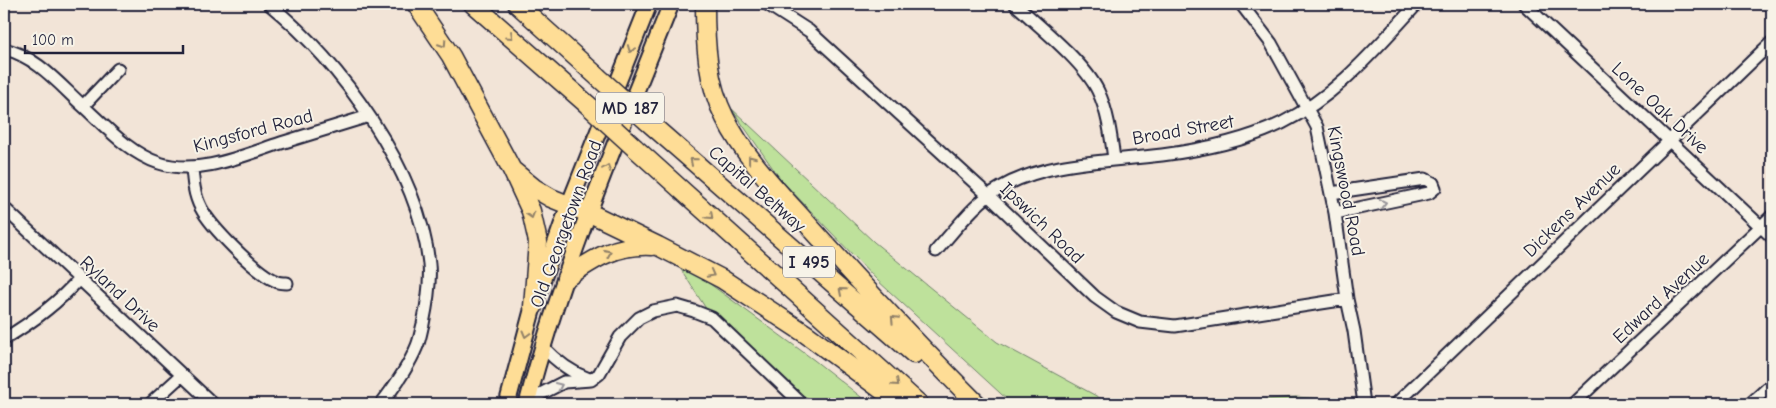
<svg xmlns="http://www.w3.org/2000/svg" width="1776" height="408" font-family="'Comic Neue',sans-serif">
  <rect width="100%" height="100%" fill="#f2e4d7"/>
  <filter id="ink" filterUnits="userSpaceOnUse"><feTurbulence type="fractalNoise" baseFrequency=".02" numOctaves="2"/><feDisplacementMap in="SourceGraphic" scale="10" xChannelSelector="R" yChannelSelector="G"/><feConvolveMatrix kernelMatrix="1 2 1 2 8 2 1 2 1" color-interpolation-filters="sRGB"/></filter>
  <g filter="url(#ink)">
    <path fill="#bee19b" stroke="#70826b" d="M 731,108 L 874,242 L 997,342 L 1111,404 L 1012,404 L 877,280 L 781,180 Z
      M 673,257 L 814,360 L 870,404 L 802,404 L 712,318 Z
      M 1296,397 L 1364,402 L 1364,404 L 1209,404 Z"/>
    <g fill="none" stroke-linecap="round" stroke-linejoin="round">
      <defs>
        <path id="minor" d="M 269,4 C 340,62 419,169 429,264 C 431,284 427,305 423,324 C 421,331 420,339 417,346 C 408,368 395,386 381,404
          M 767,4 L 809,31 L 988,195 L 1095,297 L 1116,312 L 1140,322 L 1175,326 L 1347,299
          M 1015,4 C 1039,26 1084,62 1098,91 C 1108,112 1111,136 1114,159
          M 1241,4 L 1271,43 L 1317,127 L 1335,213 L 1347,299 L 1354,331 L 1364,404
          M 1524,4 L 1772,237
          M 4,49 C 36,56 59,84 83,106 C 106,127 129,153 159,163 C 199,176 244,155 281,143 C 310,134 340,125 369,116
          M 83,106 L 118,69
          M 192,167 C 193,181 194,195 201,208 C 211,227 256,273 276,281 C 279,283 283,283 287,283
          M 1331,193 L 1425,179 L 1433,183 L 1435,188 L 1429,193 L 1335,213
          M 4,208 L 213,404
          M 936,251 C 955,230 976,201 1000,188 C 1049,160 1108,162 1162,155 C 1201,150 1247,140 1282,123 C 1338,95 1376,48 1417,4
          M 4,339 C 31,323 58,303 79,279
          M 543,347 C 557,362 570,372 589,379
          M 529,400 L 564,382 L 591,380 L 599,374 L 620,337 L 639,318 L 653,311 L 677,306 L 694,311 L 712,318 L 802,404
          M 150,404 L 182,375
          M 1396,404 L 1772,42
          M 1573,404 L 1772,216
          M 1750,404 L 1772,384"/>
        <path id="major" d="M 507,404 L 533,307 L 569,205 L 649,4
          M 527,404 C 562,267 619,135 671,4"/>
        <path id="highway" d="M 416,4 L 451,56 L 512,170 L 531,211 L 538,242 L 533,307
          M 473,4 L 588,105
          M 517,4 L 598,77
          M 705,4 C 705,43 707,83 725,118 C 746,160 780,193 811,228 C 865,288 920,347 977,404
          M 647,121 L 914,354
          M 635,148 L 919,404
          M 512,170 L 534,188 L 551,198 L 596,216 L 658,246 L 722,279 L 806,334 L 901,404
          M 566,278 C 595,258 616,244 652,246"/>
      </defs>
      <use href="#minor" stroke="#22223b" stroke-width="15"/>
      <use href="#major" stroke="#22223b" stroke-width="19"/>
      <use href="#highway" stroke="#22223b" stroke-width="21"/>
      <use href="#minor" stroke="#f7f3e8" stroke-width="11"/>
      <use href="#major" stroke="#fedd96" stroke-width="15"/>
      <use href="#highway" stroke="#fedd96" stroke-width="18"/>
      <defs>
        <path id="highway-bridge" d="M 598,77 L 647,121
          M 588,105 L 635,148"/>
      </defs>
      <use href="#highway-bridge" stroke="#22223b" stroke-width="21" stroke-linecap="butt"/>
      <use href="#highway-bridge" stroke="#fedd96" stroke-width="18"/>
    </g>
    <defs><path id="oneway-chevron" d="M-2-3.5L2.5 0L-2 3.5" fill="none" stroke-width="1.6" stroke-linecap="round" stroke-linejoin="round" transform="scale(1.25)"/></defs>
    <g stroke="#908068">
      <use href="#oneway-chevron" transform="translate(510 36) rotate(42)"/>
      <use href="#oneway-chevron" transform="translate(443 44) rotate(57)"/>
      <use href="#oneway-chevron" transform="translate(631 49) rotate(111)"/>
      <use href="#oneway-chevron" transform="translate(751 159) rotate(-128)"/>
      <use href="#oneway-chevron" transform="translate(693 161) rotate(-139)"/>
      <use href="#oneway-chevron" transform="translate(607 168) rotate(-69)"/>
      <use href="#oneway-chevron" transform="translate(531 215) rotate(73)"/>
      <use href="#oneway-chevron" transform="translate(710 216) rotate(42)"/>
      <use href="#oneway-chevron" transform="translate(608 253) rotate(-23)"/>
      <use href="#oneway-chevron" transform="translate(711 274) rotate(28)"/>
      <use href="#oneway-chevron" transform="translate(842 291) rotate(-139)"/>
      <use href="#oneway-chevron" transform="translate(894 319) rotate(-134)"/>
      <use href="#oneway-chevron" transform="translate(526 334) rotate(105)"/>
      <use href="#oneway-chevron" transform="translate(896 383) rotate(42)"/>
    </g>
    <g stroke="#97959a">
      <use href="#oneway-chevron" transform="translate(1383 203) rotate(-12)"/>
      <use href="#oneway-chevron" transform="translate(559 386) rotate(-25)"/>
    </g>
  </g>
  <g text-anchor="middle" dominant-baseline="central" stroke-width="4" stroke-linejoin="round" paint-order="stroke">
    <g fill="#f7f3e8" stroke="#62616f" stroke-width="1">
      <rect x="596" y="92.5" width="68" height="31" rx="4"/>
      <rect x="783" y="246.5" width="52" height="31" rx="4"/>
    </g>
    <g font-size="18" font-weight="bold" fill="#22223b">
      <text x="630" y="108">MD 187</text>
      <text x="809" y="262">I 495</text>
    </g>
    <g font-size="19" fill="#22223b" stroke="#f7f3e8">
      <text transform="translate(1660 108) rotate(43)">Lone Oak Drive</text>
      <text transform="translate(1183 130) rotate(-10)">Broad Street</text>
      <text transform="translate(253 131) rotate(-15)">Kingsford Road</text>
      <text transform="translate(757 189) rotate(41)">Capital Beltway</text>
      <text transform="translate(1346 191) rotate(79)">Kingswood Road</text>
      <text transform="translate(1572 210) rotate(-44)">Dickens Avenue</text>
      <text transform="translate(1042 223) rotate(44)">Ipswich Road</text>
      <text transform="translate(566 224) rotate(-70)">Old Georgetown Road</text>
      <text transform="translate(120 294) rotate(43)">Ryland Drive</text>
      <text transform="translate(1661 298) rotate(-43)">Edward Avenue</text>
    </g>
  </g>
  <rect width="1776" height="408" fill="none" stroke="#f7f3e8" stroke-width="20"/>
  <rect x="10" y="10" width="1756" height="388" fill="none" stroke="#22223b" stroke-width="2" filter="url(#ink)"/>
  <path d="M25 45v8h158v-8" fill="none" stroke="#22223b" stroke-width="2.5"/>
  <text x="32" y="45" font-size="15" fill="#22223b" stroke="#f7f3e8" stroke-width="4" paint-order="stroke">100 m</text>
</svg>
